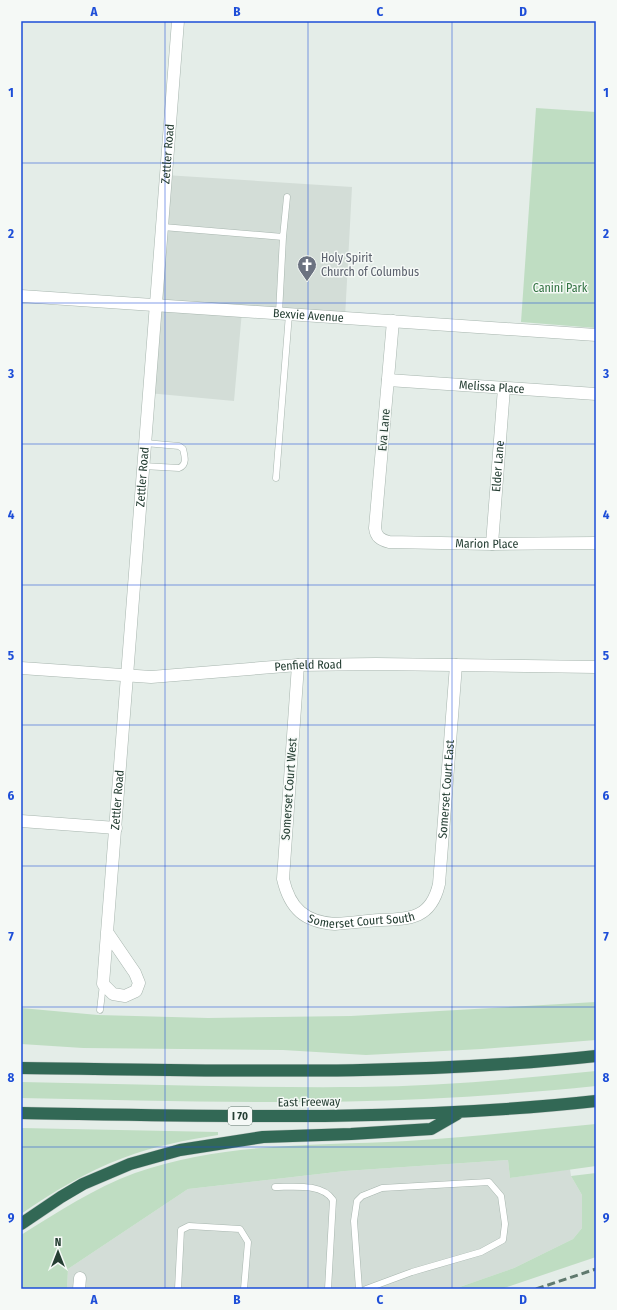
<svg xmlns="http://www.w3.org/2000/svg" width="617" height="1310" font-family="'Fira Sans Condensed',sans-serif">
  <rect width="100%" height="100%" fill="#e4ede8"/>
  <path fill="#d3ddd7" d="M 165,175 L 352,187 L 345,318 L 242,311 L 234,401 L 148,393 Z
    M 508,1160 L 510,1178 L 570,1169 L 571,1176 L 582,1195 L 582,1228 L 573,1239 L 514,1268 L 454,1289 L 67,1289 L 68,1269 L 188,1189 L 345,1171 Z"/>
  <path fill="#bfddc2" d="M 536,108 L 596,112 L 596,328 L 521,322 Z
    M 596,1002 L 596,1040 L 482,1049 L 366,1055 L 283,1050 L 83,1048 L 21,1044 L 21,1008 L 98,1015 L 208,1018 L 351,1016 Z
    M 596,1071 L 596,1086 C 539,1092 481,1096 424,1099 C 290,1105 155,1101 21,1098 L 21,1082 C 134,1084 247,1088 360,1087 C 439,1086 518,1079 596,1071 Z
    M 596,1124 L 596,1166 L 510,1178 L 508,1160 L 345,1171 L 188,1189 L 68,1269 L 67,1289 L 21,1289 L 21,1235 C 58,1212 94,1188 135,1173 C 222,1142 316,1146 407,1141 C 470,1137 533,1130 596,1124 Z
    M 21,1128 L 218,1132 L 218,1135 C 186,1140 154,1146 123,1158 C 87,1171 53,1192 21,1214 Z
    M 596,1173 L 596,1257 L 501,1289 L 454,1289 L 514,1268 L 573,1239 L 582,1228 L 582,1195 L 571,1176 Z"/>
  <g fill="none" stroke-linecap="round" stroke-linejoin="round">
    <defs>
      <path id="service" d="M 163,227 L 283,237 L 279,313
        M 283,237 L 287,197
        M 143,466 L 179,468 C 187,465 185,457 183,449 L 179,446 L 145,443
        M 276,478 L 289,314
        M 100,1010 L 103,984
        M 275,1187 C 293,1187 322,1183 333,1200 L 328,1289
        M 178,1289 L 181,1230 L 189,1226 L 240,1229 L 248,1242 L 244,1289
        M 359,1289 L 354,1221 L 357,1201 L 362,1196 L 382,1188 L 489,1182 L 501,1196 L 505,1224 L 503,1240 L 481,1252 L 412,1272 L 366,1289"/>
      <g id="minor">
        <path id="s1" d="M 21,296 L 596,335"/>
        <path id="s2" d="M 393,321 L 375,528 C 376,537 381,540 389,542 L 492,544 L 596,543"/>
        <path id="s3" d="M 388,380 L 596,394"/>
        <path id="s4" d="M 492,544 L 504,388"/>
        <path id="s5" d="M 298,665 L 283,879 C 290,909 305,922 335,924 C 350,923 365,921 379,920 C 410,919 431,919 439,884 L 456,665"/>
        <path id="s6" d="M 21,668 L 151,677 L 298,665 L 376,664 L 596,667"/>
        <path d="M 21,821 L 116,828"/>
        <path id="s7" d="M 107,932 L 135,973 L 139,983 L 136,991 L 125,996 L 113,994 L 103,984 L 178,21"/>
        <path d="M 79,1289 L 80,1278"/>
      </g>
      <path id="motorway" d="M 21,1068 C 213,1070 405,1077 596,1056
        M 21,1113 C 213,1116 405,1122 596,1101
        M 21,1224 L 61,1197 L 83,1184 L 130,1164 L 180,1150 L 263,1137 L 351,1134 L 431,1129 L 457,1114"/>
    </defs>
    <use href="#service" stroke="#a7b5ae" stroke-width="7"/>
    <use href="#minor" stroke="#a7b5ae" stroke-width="13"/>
    <use href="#motorway" stroke="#c2c9c6" stroke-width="13"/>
    <use href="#service" stroke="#fff" stroke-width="6"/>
    <use href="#minor" stroke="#fff" stroke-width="12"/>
    <use href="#motorway" stroke="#326855" stroke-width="12"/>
    <path stroke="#5f796e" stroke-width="3" stroke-dasharray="8 4" stroke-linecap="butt" d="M 536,1289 L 596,1269"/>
  </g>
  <path fill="none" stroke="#1d4ed8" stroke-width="1" stroke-opacity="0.55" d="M 165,21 L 165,1289M 308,21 L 308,1289M 452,21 L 452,1289M 21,163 L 596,163M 21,303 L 596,303M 21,444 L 596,444M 21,585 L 596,585M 21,725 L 596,725M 21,866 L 596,866M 21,1007 L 596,1007M 21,1147 L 596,1147"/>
  <defs>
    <symbol id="church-pin" viewBox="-11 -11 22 30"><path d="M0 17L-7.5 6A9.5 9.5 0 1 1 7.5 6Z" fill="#6b7280" stroke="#f5f9f6"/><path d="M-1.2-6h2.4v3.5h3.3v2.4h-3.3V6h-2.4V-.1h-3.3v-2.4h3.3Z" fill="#fff"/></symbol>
  </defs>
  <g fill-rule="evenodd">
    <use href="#church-pin" x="296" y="254" width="22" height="30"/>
  </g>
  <g text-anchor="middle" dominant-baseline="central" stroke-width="3" stroke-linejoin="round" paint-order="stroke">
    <rect fill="#f5f9f6" stroke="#63766e" stroke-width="1" x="228" y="1107" width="24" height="18" rx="3"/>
    <g font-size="11" font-weight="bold" fill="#253e33">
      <text x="240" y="1116">I 70</text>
    </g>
    <g font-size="12" fill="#253e33" stroke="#f5f9f6">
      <text stroke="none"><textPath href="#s7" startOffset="940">Zettler Road</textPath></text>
      <text stroke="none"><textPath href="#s1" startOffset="288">Bexvie Avenue</textPath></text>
      <text stroke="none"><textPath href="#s3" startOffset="104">Melissa Place</textPath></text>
      <text transform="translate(384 430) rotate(-85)">Eva Lane</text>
      <text stroke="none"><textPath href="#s4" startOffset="78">Elder Lane</textPath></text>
      <text stroke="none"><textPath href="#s7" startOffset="616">Zettler Road</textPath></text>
      <text stroke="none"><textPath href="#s2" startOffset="327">Marion Place</textPath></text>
      <text stroke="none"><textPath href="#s6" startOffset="288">Penfield Road</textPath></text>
      <text transform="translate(289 789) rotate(-86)">Somerset Court West</text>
      <text stroke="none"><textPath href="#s5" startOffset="507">Somerset Court East</textPath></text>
      <text stroke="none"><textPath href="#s7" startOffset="292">Zettler Road</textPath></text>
      <text stroke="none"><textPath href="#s5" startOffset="316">Somerset Court South</textPath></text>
      <text transform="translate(309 1102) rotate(-1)">East Freeway</text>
    </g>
    <g font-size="12" fill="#5b616d" stroke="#f5f9f6" text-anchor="start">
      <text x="321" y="258">Holy Spirit<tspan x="321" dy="14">Church of Columbus</tspan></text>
    </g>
    <g font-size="12" fill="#317241" stroke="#f5f9f6">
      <text x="560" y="288">Canini Park</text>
    </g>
  </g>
  <rect width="617" height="1310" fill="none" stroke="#f5f9f6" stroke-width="44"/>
  <g transform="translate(58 1252)" stroke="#f5f9f6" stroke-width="3" paint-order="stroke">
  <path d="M0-3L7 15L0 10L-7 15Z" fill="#253e33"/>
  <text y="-6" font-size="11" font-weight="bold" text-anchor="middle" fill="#253e33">N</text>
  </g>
  <rect x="22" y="22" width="573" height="1266" fill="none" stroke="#1d4ed8" stroke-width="1.5"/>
  <g font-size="13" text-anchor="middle" font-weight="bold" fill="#1d4ed8">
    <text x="94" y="16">A</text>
    <text x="237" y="16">B</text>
    <text x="380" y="16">C</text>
    <text x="523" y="16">D</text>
    <text x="11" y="97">1</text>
    <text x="606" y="97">1</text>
    <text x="11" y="238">2</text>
    <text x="606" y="238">2</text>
    <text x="11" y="378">3</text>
    <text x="606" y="378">3</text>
    <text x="11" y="519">4</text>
    <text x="606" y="519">4</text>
    <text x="11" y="660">5</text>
    <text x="606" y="660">5</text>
    <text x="11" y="800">6</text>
    <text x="606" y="800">6</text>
    <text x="11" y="941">7</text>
    <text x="606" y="941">7</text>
    <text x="11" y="1082">8</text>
    <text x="606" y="1082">8</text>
    <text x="11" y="1222">9</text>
    <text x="606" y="1222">9</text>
    <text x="94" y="1304">A</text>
    <text x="237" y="1304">B</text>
    <text x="380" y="1304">C</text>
    <text x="523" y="1304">D</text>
  </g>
</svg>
